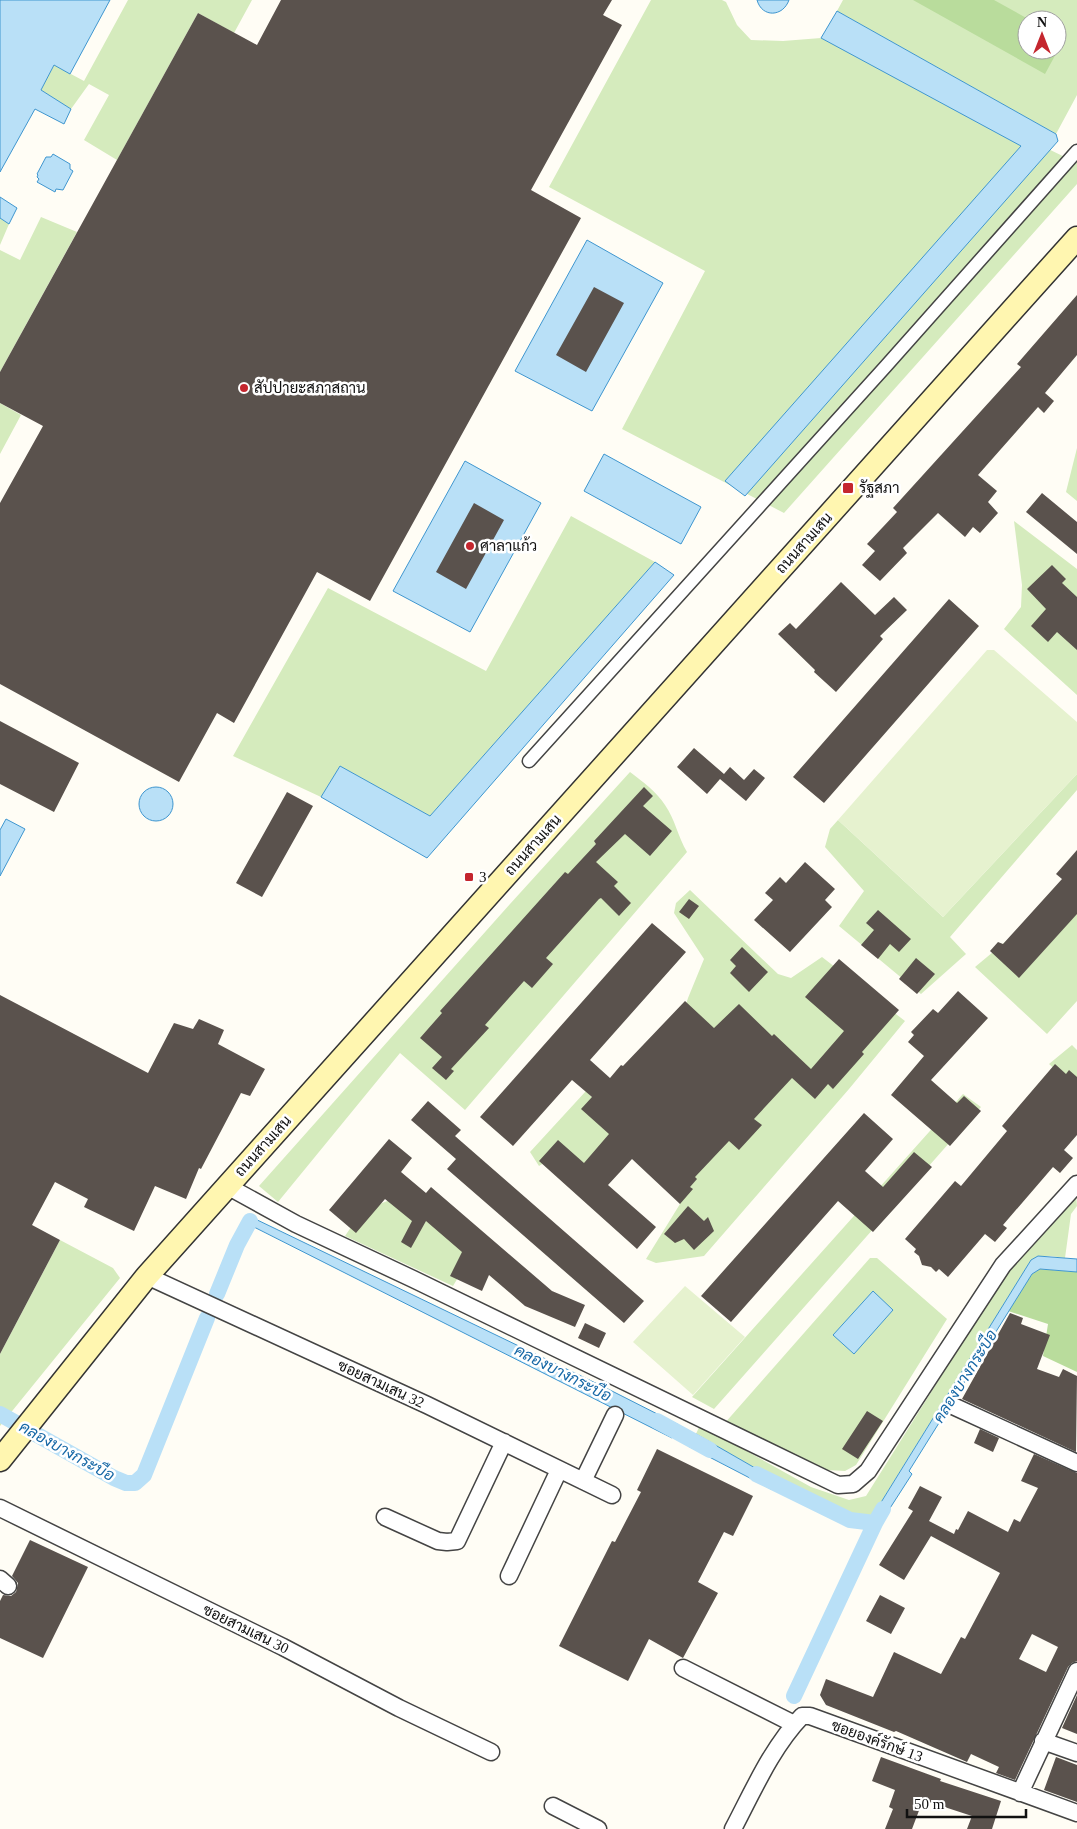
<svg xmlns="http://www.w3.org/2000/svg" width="1077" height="1829" font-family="'Times New Roman',Sarabun,serif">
  <rect width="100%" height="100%" fill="#fffdf5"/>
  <path fill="#d5ebbd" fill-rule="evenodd" d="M 128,0 L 252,0 L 234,33 L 198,13 L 117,160 L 84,140 L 109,95 L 89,84 L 71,109 L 41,90 L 54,65 L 84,81 Z
    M 651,0 L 722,0 L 726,2 L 737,25 L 751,40 L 783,41 L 821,38 L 1077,163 L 1077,184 L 784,513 L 622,429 L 705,271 L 549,187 Z
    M 843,0 L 1077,0 L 1077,95 L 1056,134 L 837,11 ZM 1027,20 L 1057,20 L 1057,50 L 1027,50 Z
    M 41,217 L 77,232 L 0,372 L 0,250 L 20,260 Z
    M 0,218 L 9,224 L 0,245 Z
    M 0,403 L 21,415 L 0,454 Z
    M 1077,448 L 1077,501 L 1066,492 Z
    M 571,516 L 655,562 L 430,816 L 340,766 L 321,797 L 233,756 L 328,588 L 486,671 Z
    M 1014,521 L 1077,569 L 1077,695 L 1004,629 L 1021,607 L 1022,585 Z
    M 630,772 C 642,781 657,792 665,805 C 675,819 678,837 687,852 L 465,1110 L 400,1053 L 278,1202 L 259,1186 L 510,904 Z
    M 1077,774 L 1077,790 L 950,937 L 966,954 L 921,994 L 839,926 L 864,891 L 825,847 L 830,829 L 838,820 L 943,917 Z
    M 1077,882 L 1077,1001 L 1047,1034 L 975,967 Z
    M 690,890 L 778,974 L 791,978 L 822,957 L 905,1021 L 849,1089 L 704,1256 L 656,1263 L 646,1259 L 680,1204 L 658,1093 L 688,998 L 704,959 L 674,913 L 676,903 Z
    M 1072,1045 L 1077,1050 L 1077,1089 L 1049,1064 Z
    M 586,1091 L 623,1130 L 588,1173 L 565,1150 L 539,1166 L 530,1152 Z
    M 963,1094 L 981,1107 L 714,1409 L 692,1397 Z
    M 1076,1194 L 1077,1206 L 1071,1214 L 1065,1258 C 1053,1256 1042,1254 1031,1260 L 871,1518 L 853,1518 L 776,1480 L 696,1434 L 700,1425 L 811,1487 L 849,1500 L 866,1496 L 1002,1279 L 1035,1243 Z
    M 400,1196 L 472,1254 L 453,1286 L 345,1236 L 362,1211 Z
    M 60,1240 L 113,1268 L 120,1278 L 0,1426 L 0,1354 Z
    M 870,1258 L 877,1258 L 947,1319 L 856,1465 L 845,1471 L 826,1470 L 724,1424 Z"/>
  <path fill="#b9dc9c" d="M 913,0 L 994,0 L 1030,20 L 1027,20 L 1027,50 L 1057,50 L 1057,35 L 1064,39 L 1045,74 Z
    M 1040,1269 L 1077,1272 L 1077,1372 L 1043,1356 L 1048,1324 L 1008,1311 L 1032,1274 Z"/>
  <path fill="#e6f2cf" d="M 987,650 L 994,650 L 1077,722 L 1077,774 L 943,917 L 838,820 Z
    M 685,1286 L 745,1337 L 693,1395 L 633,1342 Z"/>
  <path fill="#b9e0f7" stroke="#3f96cf" d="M 0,0 L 110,0 L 70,74 L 54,65 L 41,90 L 71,109 L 64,124 L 35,109 L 0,172 Z
    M 757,0 L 789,0 C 783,17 762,18 757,0 Z
    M 837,11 L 1056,134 L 1058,141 L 745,496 L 725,481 L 1021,146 L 821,38 Z
    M 53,154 L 70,164 L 70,169 L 73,171 L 63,190 L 56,189 L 55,192 L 37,182 L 39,179 L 37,177 L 38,175 L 37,174 L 46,157 L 51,157 Z
    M 0,197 L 17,208 L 9,224 L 0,218 Z
    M 587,240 L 663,283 L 592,411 L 515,371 Z
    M 604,454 L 701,507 L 681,544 L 584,491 Z
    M 465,461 L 541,503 L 470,632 L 393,591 Z
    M 655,562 L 674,575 L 427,858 L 321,797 L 340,766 L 430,816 Z
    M139 804a17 17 0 1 1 34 0a17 17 0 1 1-34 0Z
    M 6,819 L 25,829 L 0,876 L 0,830 Z
    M 249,1216 L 608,1389 L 679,1425 L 672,1438 L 244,1222 Z
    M 1038,1256 L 1077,1259 L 1077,1272 L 1040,1269 L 1032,1274 L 909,1471 L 912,1474 L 874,1533 L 867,1525 L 1031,1260 Z
    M 873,1291 L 893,1310 L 854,1354 L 833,1335 Z
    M 696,1434 L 776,1480 L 771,1489 L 688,1446 Z"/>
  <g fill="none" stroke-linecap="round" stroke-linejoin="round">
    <path stroke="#b9e0f7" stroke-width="16" d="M 217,1294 L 237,1245 L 250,1221
      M 0,1414 L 114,1478 L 126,1483 L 135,1483 L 144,1475 L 207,1318
      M 657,1421 L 710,1450
      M 756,1474 L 850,1520 L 875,1523 L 883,1509
      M 794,1696 L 875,1523"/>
  </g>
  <path fill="#5a524d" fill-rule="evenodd" d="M 281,0 L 612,0 L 603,15 L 622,25 L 531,190 L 581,218 L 370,601 L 317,572 L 234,723 L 217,713 L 179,782 L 0,684 L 0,503 L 43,426 L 0,403 L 0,372 L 198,13 L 257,45 Z
    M 594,287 L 624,303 L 586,372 L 556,355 Z
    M 1077,295 L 1077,355 L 1045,393 L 1054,401 L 1044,413 L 1038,407 L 978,475 L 997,491 L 988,502 L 998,513 L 980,533 L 973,527 L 965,537 L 938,513 L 903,548 L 907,553 L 880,581 L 862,565 L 875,551 L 867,544 L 897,512 L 893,508 L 1021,367 L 1017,364 Z
    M 1042,493 L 1077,522 L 1077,554 L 1026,512 Z
    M 474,503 L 504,520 L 466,589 L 436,572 Z
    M 1052,565 L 1066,579 L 1062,583 L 1077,597 L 1077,650 L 1057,632 L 1048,642 L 1031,626 L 1046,609 L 1027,589 Z
    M 841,582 L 875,615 L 894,597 L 907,610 L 880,636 L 883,639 L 836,692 L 814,672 L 815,670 L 778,634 L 790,623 L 796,629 Z
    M 949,599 L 979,626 L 824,803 L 793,777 Z
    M 0,721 L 79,763 L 54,812 L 0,784 Z
    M 694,748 L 724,774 L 730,767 L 744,780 L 754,769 L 765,778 L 746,801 L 720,779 L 707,794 L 677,767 Z
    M 644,787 L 653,796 L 643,806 L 672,831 L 650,856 L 625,834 L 596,862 L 618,882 L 614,886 L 631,903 L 619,916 L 601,898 L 599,899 L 546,958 L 553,964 L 532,988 L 524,981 L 485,1025 L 489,1028 L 451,1069 L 454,1071 L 446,1080 L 432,1068 L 442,1057 L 420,1038 L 442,1013 L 440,1011 L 565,872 L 568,874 L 596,844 L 594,841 Z
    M 287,792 L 313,806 L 262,897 L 236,883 Z
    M 1077,850 L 1077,914 L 1019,978 L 990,951 L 998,942 L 1003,944 L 1062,879 L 1056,874 Z
    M 805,862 L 835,889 L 825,900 L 832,907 L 790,952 L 754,920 L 773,900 L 765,893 L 780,877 L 786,883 Z
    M 689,899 L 699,906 L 689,919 L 679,912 Z
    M 878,910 L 911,939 L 899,952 L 890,944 L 878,959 L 861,945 L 874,930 L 866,923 Z
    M 652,923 L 686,952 L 590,1060 L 610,1078 L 621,1065 L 623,1066 L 685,1001 L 714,1028 L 739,1004 L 772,1036 L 774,1034 L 811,1069 L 844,1031 L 805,997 L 839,959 L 899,1010 L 862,1052 L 864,1054 L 833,1089 L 828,1084 L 815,1099 L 792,1078 L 754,1119 L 762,1125 L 739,1150 L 729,1141 L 695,1177 L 697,1179 L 690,1187 L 693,1189 L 680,1204 L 632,1159 L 608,1185 L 656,1227 L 637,1249 L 539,1161 L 558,1140 L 584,1163 L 609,1134 L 581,1109 L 592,1097 L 572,1080 L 513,1146 L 480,1117 Z
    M 742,947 L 768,972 L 749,992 L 730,973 L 736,966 L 730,960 Z
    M 916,958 L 935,974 L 917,994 L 899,979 Z
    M 958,991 L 988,1018 L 931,1080 L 957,1103 L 964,1096 L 981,1111 L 950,1146 L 891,1095 L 924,1056 L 908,1042 L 914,1035 L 911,1032 L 933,1009 L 938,1013 Z
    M 0,995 L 148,1073 L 174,1023 L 193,1029 L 199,1019 L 224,1030 L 218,1044 L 265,1069 L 250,1096 L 241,1093 L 201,1169 L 199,1168 L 186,1199 L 155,1186 L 134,1231 L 84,1207 L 88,1199 L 55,1182 L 32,1225 L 60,1240 L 0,1354 Z
    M 1055,1064 L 1066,1074 L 1069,1070 L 1077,1077 L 1077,1135 L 1064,1150 L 1073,1158 L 1060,1173 L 1053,1167 L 1003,1225 L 1007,1228 L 995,1242 L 985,1234 L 948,1277 L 939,1269 L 936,1272 L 931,1267 L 922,1265 L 919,1256 L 914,1252 L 916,1249 L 905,1239 L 955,1181 L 961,1186 L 1007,1131 L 1002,1126 Z
    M 428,1101 L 461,1130 L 455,1136 L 644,1301 L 624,1323 L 447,1169 L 456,1159 L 411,1120 Z
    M 864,1113 L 893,1139 L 865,1171 L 883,1187 L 914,1152 L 932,1167 L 873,1232 L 838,1201 L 731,1322 L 701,1296 Z
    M 389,1139 L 412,1158 L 401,1172 L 426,1193 L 431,1187 L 552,1291 L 585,1305 L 575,1327 L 525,1306 L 489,1275 L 482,1291 L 450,1276 L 462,1252 L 426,1221 L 411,1248 L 401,1242 L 412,1221 L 385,1199 L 356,1233 L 329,1210 Z
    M 688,1206 L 704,1221 L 708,1217 L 714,1231 L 694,1250 L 684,1239 L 675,1243 L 664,1234 Z
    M 1010,1313 L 1023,1318 L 1021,1324 L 1050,1335 L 1037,1369 L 1059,1377 L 1063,1369 L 1077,1376 L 1076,1452 L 962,1399 Z
    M 585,1323 L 606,1333 L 599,1348 L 578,1338 Z
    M 867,1411 L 883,1421 L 858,1459 L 842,1449 Z
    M 980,1429 L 999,1438 L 993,1452 L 974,1443 Z
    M 657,1449 L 753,1496 L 733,1536 L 724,1532 L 698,1582 L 718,1593 L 683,1658 L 649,1639 L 628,1681 L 559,1646 L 612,1541 L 615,1542 L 641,1492 L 637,1490 Z
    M 1034,1454 L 1077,1473 L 1077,1661 L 1072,1663 L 1068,1667 L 1015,1780 L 996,1773 L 999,1767 L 971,1754 L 967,1762 L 896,1731 L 894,1732 L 826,1705 L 820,1695 L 826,1679 L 873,1697 L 894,1652 L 941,1674 L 961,1637 L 965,1639 L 1000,1573 L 931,1536 L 904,1580 L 879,1565 L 913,1511 L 908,1508 L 920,1486 L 942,1497 L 929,1521 L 954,1534 L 956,1529 L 958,1530 L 968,1511 L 1008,1532 L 1014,1519 L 1020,1522 L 1038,1488 L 1021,1481 ZM 1032,1634 L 1058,1647 L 1046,1672 L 1019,1659 Z
    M 30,1540 L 88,1567 L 43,1658 L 0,1638 L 0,1601 L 3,1595 L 11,1596 L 16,1592 L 18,1583 L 12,1576 Z
    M 880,1595 L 905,1608 L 891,1634 L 866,1621 Z
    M 1077,1695 L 1077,1734 L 1062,1728 Z
    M 881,1757 L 941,1779 L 940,1781 L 1001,1801 L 992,1829 L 967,1829 L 972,1816 L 923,1800 L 912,1829 L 885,1829 L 893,1809 L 889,1807 L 895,1790 L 872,1781 Z
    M 1056,1757 L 1077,1765 L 1077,1802 L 1044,1790 Z"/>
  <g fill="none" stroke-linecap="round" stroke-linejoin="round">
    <defs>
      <path id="pedestrian" d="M 529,761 L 886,366 L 1077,151"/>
      <path id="minor" d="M 227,1186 L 296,1224 L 413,1279 L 838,1485 L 853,1484 L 868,1471 L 1003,1265 L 1077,1184
        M 147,1276 L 427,1405 L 612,1495
        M 953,1406 L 1077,1463
        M 583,1481 L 615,1415
        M 0,1508 L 283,1647 L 399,1708 L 491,1752
        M 385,1517 L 438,1541 L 447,1542 L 457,1541 L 504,1442
        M 509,1576 L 559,1470
        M 0,1579 L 8,1586
        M 683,1668 L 794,1724
        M 1043,1741 L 1077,1753
        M 1020,1793 L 1077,1671
        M 553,1806 L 598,1829
        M 733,1829 C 753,1791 772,1747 802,1716 L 810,1716 L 1077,1813"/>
      <path id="secondary" d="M 0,1460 L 147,1276 L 1077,238"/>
    </defs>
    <use href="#pedestrian" stroke="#444" stroke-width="15"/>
    <use href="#minor" stroke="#444" stroke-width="19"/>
    <use href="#secondary" stroke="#333" stroke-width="25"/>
    <use href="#pedestrian" stroke="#fff" stroke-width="12"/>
    <use href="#minor" stroke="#fff" stroke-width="16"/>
    <use href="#secondary" stroke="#fff6b0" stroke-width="22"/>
  </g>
  <g fill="#c4262e" stroke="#fff" stroke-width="2">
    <circle cx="244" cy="388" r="5"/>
    <rect x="842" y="482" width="12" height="12" rx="2.5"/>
    <circle cx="470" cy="546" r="5"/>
    <rect x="464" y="872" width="10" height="10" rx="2.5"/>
  </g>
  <g text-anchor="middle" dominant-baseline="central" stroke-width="5" stroke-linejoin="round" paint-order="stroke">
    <g font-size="15" fill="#111" stroke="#fff" text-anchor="start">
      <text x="254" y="388">สัปปายะสภาสถาน</text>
      <text x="859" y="488">รัฐสภา</text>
      <text x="480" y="546">ศาลาแก้ว</text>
      <text x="479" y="877">3</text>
    </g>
    <g font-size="15" fill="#111" stroke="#fff">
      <text transform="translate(804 543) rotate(-48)">ถนนสามเสน</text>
      <text transform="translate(533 845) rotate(-48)">ถนนสามเสน</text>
      <text transform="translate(263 1146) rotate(-48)">ถนนสามเสน</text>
      <text transform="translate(381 1384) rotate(25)">ซอยสามเสน 32</text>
      <text transform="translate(246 1629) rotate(26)">ซอยสามเสน 30</text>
      <text transform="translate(877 1741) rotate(20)">ซอยองค์รักษ์ 13</text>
    </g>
    <g font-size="16" font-style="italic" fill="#1768a6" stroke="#fff">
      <text transform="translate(563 1373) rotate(27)">คลองบางกระบือ</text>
      <text transform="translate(965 1376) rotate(-58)">คลองบางกระบือ</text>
      <text transform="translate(67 1451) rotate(29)">คลองบางกระบือ</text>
    </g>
  </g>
  <g transform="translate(1042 35)"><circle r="24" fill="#ffffff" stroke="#a0a0a0"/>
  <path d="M0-4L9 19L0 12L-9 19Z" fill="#c4262e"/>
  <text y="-8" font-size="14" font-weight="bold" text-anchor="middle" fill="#111111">N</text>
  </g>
  <path d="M907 1809v8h119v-8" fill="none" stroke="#111111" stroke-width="2.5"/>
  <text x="914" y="1809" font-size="15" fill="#111111" stroke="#ffffff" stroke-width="4" paint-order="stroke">50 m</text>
</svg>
